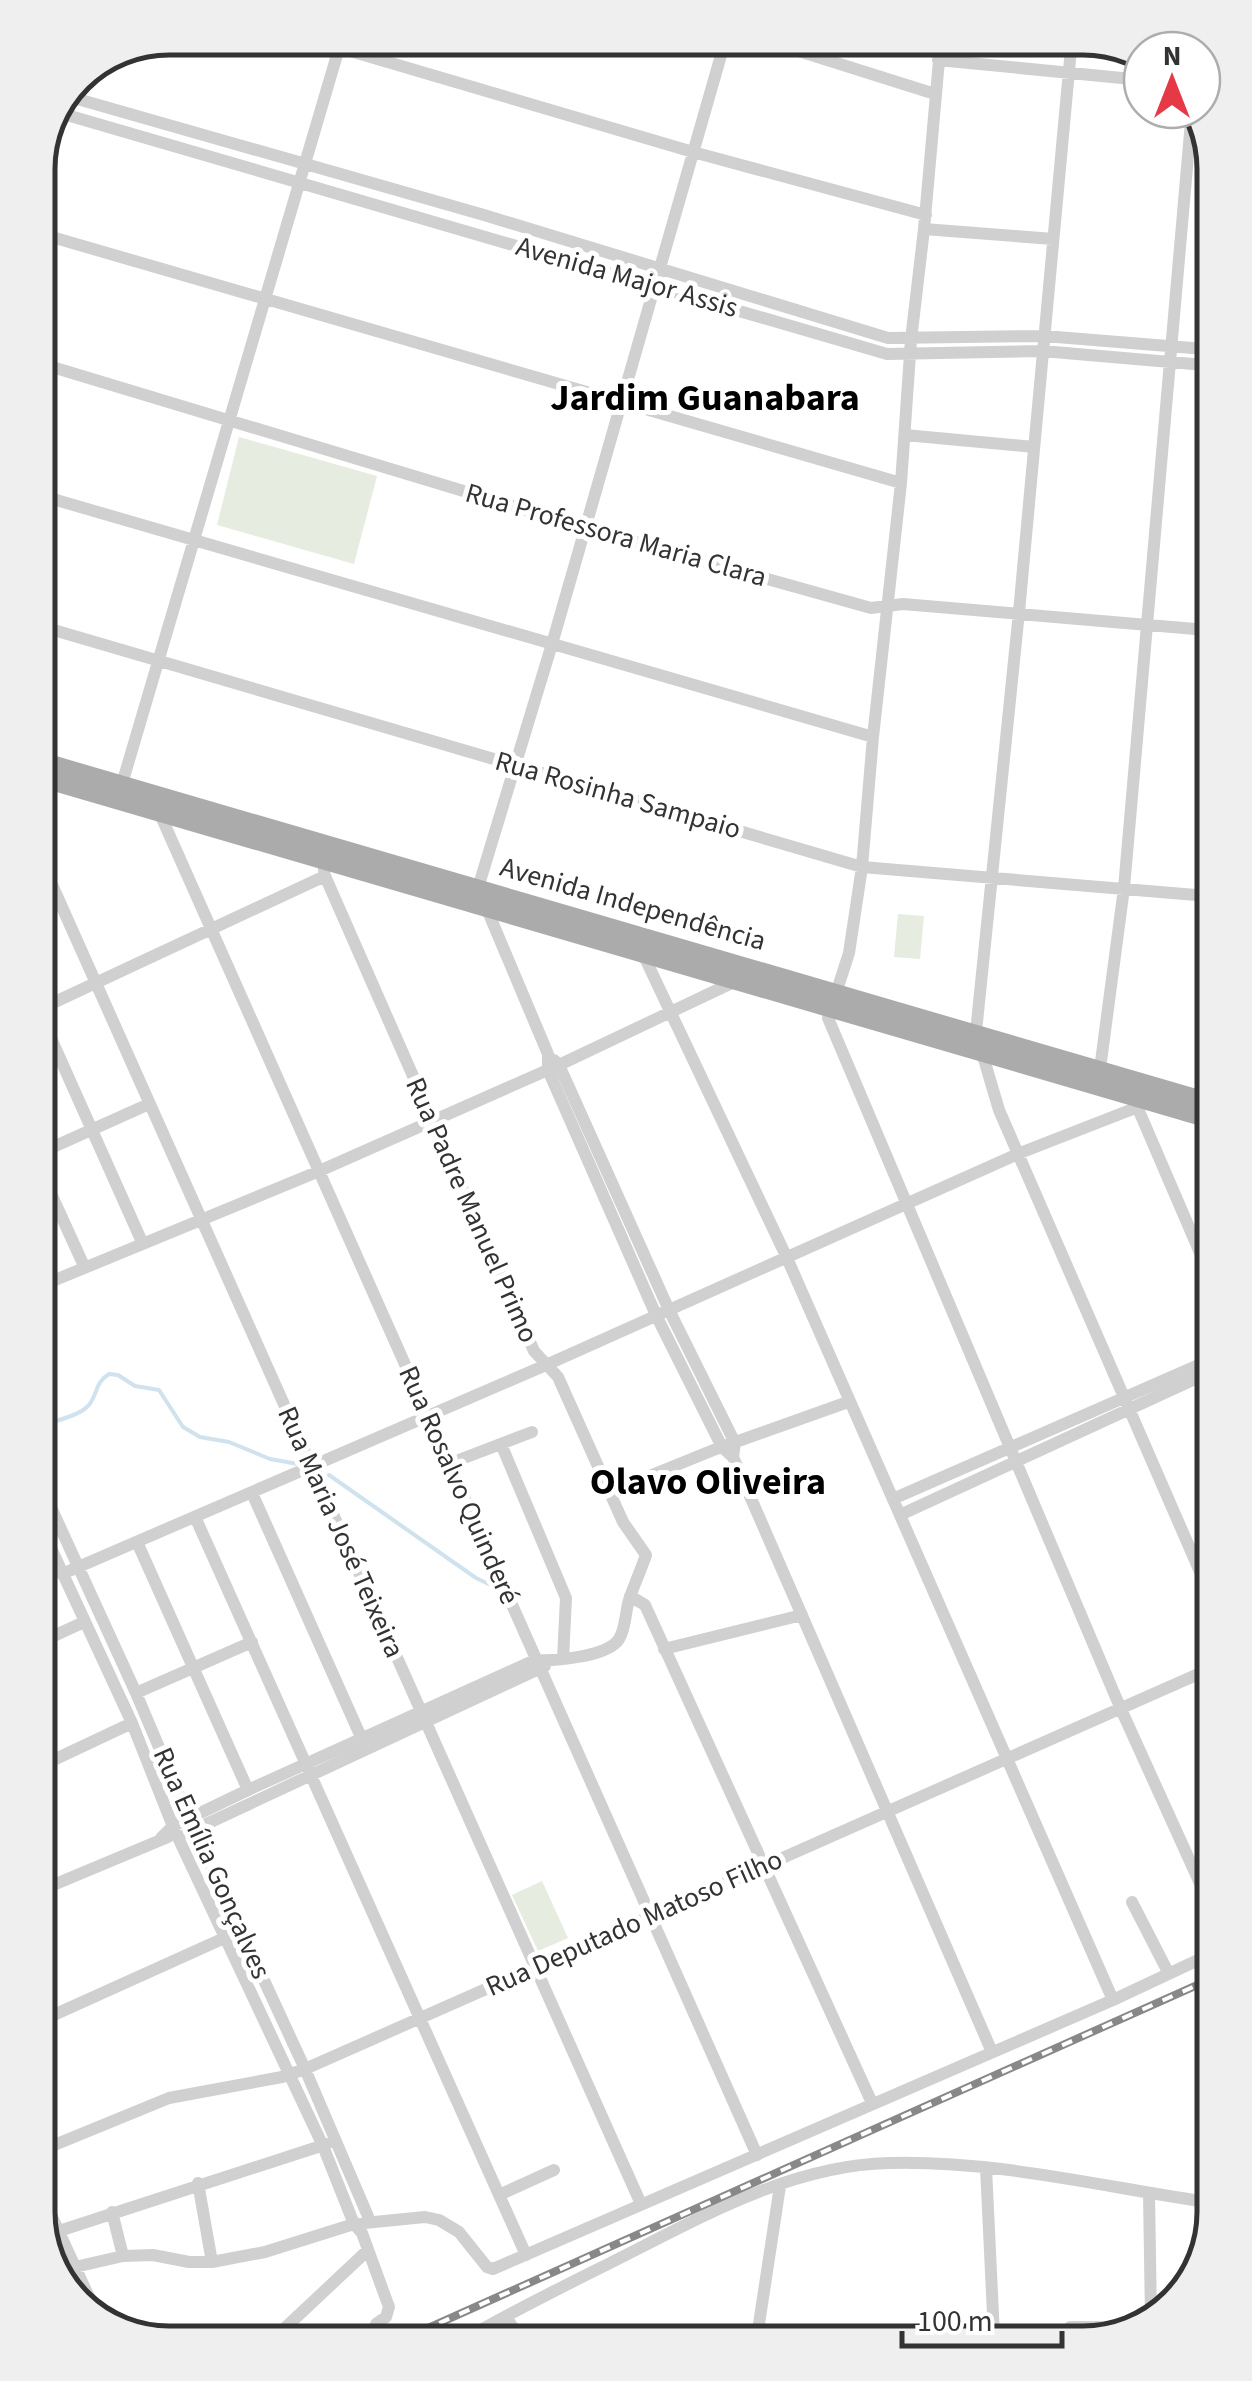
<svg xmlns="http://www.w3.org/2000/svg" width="1252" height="2381" font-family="'Source Sans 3',sans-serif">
  <rect width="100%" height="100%" fill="#fff"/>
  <path fill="#e6ecdf" d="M 239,437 L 377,476 L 354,564 L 217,525 Z
    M 898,914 L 924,916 L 920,959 L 894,957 Z
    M 542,1881 L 568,1938 L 538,1951 L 512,1895 Z"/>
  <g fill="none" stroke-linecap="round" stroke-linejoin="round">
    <path stroke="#cfe2ee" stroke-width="4" d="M 44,1425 C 57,1420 84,1415 91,1402 C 98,1391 96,1382 109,1374 L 118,1375 L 135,1386 L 159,1390 L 183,1427 L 200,1437 L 229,1442 L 270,1459 L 298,1464
      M 329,1475 L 476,1578 L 495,1587"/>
    <path stroke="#d0d0d0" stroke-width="12" d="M 306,38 L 693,152 L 926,215
      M 726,38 L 552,644 L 478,888 L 548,1054 L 548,1070 L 656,1315 L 722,1447 L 733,1457 L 992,2052
      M 757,38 L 935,94
      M 941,38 L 924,229 L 911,340 L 901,483 L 873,737 L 862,867 L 849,953 L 828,1018 L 1120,1707 L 1213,1912
      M 1072,38 L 1019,612 L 976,1032 L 999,1110 L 1211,1597
      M 938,60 L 1142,80
      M 67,96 L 484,215 L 888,338 L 1044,336 L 1205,349
      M 60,113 L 887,354 L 1042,351 L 1205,365
      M 924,229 L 1053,239
      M 38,233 L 901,483
      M 39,363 L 586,528 L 871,608 L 903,604 L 1207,630
      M 905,435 L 1034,447
      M 39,495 L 873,737
      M 40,626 L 862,867 L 1208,896
      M 122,784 L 342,38
      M 160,814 L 757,2155
      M 41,860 L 641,2204
      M 644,949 L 643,954 L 787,1258 L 1113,2000
      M 42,1008 L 325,876
      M 42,1018 L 142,1242
      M 554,1060 L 559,1065 L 669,1310 L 735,1443 L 733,1457
      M 1100,1069 L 1124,888 L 1192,110
      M 1136,1104 L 1210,1276
      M 42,1152 L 149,1104
      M 43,1176 L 84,1266
      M 43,1285 L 317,1172 L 559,1065 L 736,981
      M 501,1444 L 566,1598 L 563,1659
      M 451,1463 L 532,1432
      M 44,1492 L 136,1693 L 189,1818 L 305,2069 L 370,2221
      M 610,1492 L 716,1449 L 848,1402
      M 252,1493 L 361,1737
      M 895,1498 L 1210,1360
      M 902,1514 L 1210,1372
      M 196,1519 L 526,2255
      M 44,1533 L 132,1723 L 174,1829 L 323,2146 L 354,2224 L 362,2233 L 389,2307 L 386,2317 L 376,2324
      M 137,1542 L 248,1790
      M 62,1574 L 546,1365 L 1020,1153 L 1138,1107
      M 630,1596 L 645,1605 L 872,2103
      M 45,1640 L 84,1622
      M 664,1649 L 802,1615
      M 136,1693 L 252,1642
      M 45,1764 L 132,1723
      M 187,1833 L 545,1666
      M 161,1838 L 173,1826 L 248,1790 L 535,1660 C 554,1661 608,1657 619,1639 C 626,1628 625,1613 629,1600 C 634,1585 641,1570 646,1555 L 623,1522 L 558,1377 L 534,1351 L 325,876 L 322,856
      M 46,1888 L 168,1837
      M 1132,1902 L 1169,1974
      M 47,2018 L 231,1935
      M 47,2148 L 169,2098 L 282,2077 L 305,2069 L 1212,1668
      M 986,2168 L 994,2335
      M 198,2183 L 212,2262
      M 1149,2193 L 1151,2319
      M 499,2195 L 554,2170
      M 47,2206 L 101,2323
      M 112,2212 L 123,2256
      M 59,2231 L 327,2144
      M 57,2275 L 75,2267 L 123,2256 L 153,2255 L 189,2262 L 212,2262 L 265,2252 L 354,2224 L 425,2217 L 439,2220 L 459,2232 L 487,2267 L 493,2269 L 1113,2000 L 1213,1953
      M 506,2316 L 520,2340
      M 1070,2327 L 1141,2327
      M 757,2337 L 780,2186
      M 463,2340 C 511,2312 562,2287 612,2262 C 698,2219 790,2165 889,2163 C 998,2160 1107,2188 1214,2203
      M 270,2342 L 367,2251"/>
    <path stroke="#ababab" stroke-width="18" d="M 41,761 L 1209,1102
      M 41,778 L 1209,1119"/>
    <defs>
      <path id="rail" d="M 399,2341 L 1213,1978"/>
    </defs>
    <use href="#rail" stroke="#888" stroke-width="8"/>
    <use href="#rail" stroke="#fff" stroke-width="4" stroke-dasharray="11" stroke-linecap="butt"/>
  </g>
  <g text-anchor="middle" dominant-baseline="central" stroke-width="10" stroke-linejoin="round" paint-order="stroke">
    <g font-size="28" fill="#333" stroke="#fff">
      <text transform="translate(627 277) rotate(16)">Avenida Major Assis</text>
      <text transform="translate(616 535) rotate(16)">Rua Professora Maria Clara</text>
      <text transform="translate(618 795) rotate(16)">Rua Rosinha Sampaio</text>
      <text transform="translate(633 904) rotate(16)">Avenida Independência</text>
      <text transform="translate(472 1210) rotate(66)">Rua Padre Manuel Primo</text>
      <text transform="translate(459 1485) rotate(66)">Rua Rosalvo Quinderé</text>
      <text transform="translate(341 1532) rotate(66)">Rua Maria José Teixeira</text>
      <text transform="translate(212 1863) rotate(66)">Rua Emília Gonçalves</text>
      <text transform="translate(634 1923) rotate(-24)">Rua Deputado Matoso Filho</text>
    </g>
    <g font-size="38" font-weight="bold" fill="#000" stroke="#fff">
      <text x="705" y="398">Jardim Guanabara</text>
      <text x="708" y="1482">Olavo Oliveira</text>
    </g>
  </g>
  <path d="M0 0H1252V2381H0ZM169 55H1083A114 114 0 0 1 1197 169V2212A114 114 0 0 1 1083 2326H169A114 114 0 0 1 55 2212V169A114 114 0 0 1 169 55Z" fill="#efefef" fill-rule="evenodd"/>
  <path fill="none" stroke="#333" stroke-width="5" d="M169 55H1083A114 114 0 0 1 1197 169V2212A114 114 0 0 1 1083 2326H169A114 114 0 0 1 55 2212V169A114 114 0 0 1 169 55Z"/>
  <g transform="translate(1172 80)"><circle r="48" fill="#ffffff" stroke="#adadad" stroke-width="2.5"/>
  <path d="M0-8L18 38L0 25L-18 38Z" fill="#e63946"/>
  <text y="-15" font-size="28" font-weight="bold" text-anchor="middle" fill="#333333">N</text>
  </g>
  <path d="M902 2331v15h160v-15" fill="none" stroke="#333333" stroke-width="5"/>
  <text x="917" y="2331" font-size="30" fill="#333333" stroke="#ffffff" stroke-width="8" paint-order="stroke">100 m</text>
</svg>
